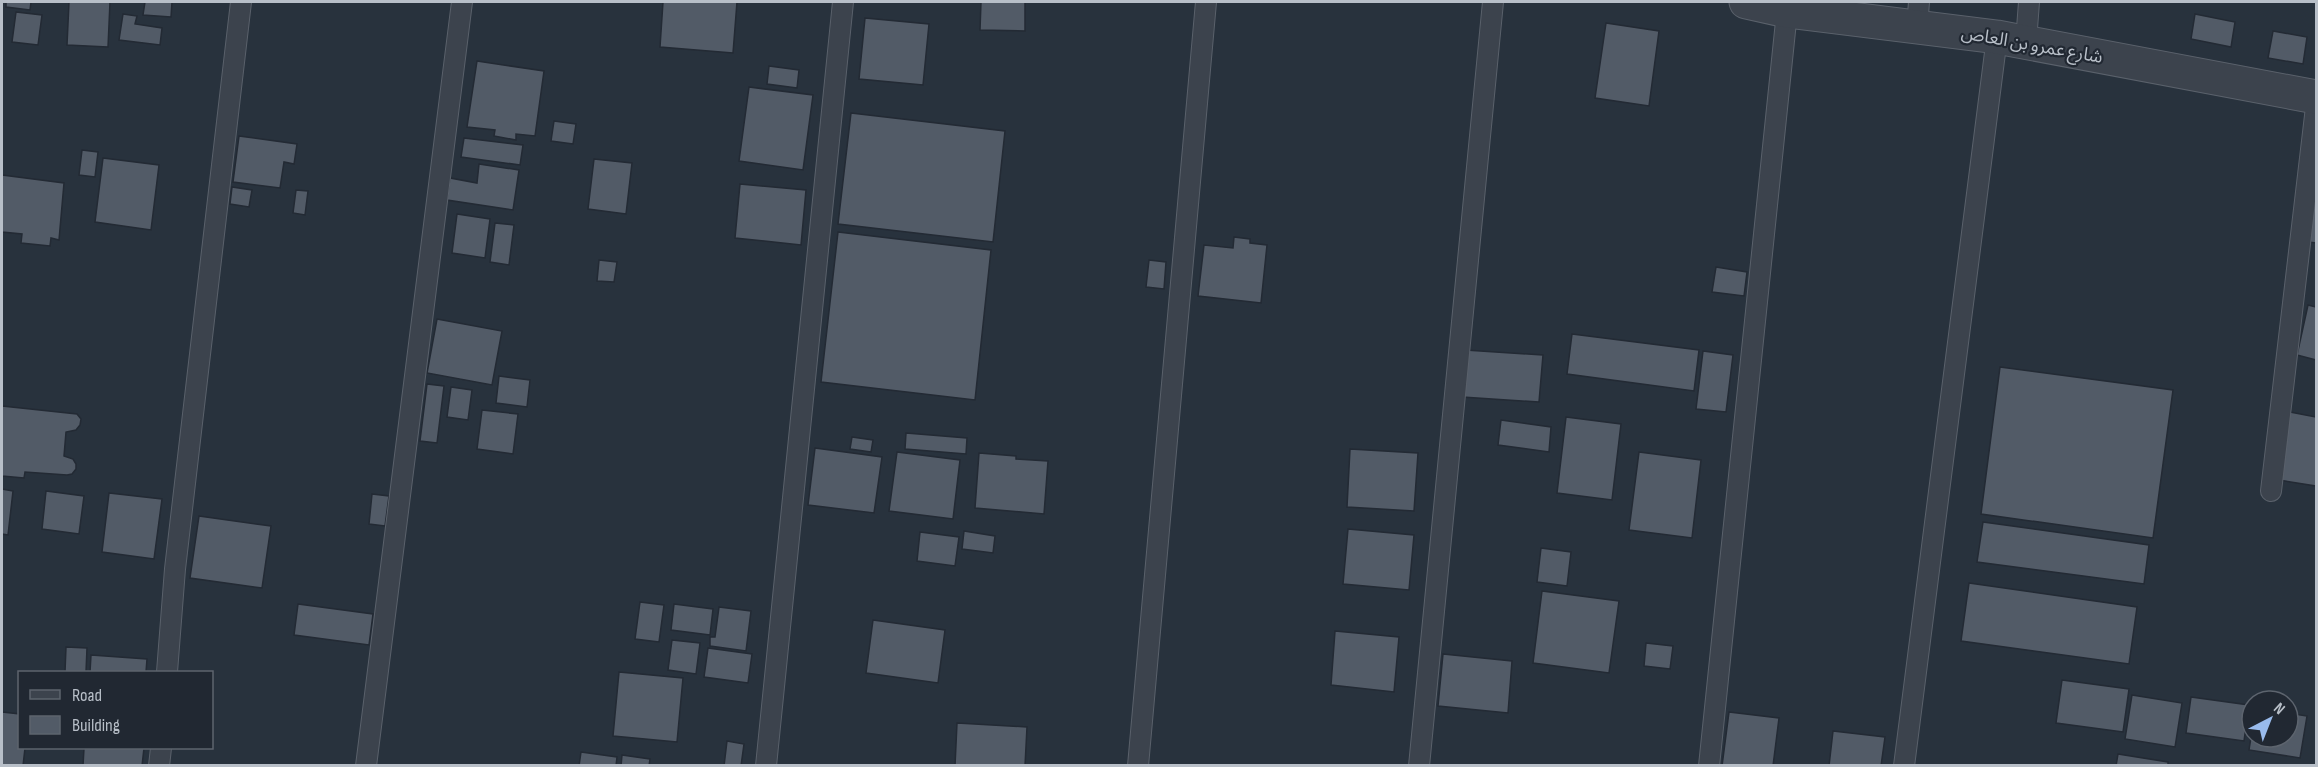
<svg xmlns="http://www.w3.org/2000/svg" width="2318" height="767" font-family="'Sofia Sans Condensed','Noto Sans Arabic',sans-serif">
  <rect width="100%" height="100%" fill="#28323d"/>
  <path fill="#525b67" stroke="#232a34" stroke-width="1.5" d="M 6,2 L 31,2 L 30,10 L 6,7 Z
    M 69,2 L 110,2 L 108,47 L 67,45 Z
    M 145,2 L 172,2 L 171,17 L 143,15 Z
    M 663,2 L 737,2 L 733,53 L 660,47 Z
    M 981,2 L 1025,2 L 1025,31 L 980,30 Z
    M 16,12 L 42,15 L 38,45 L 12,42 Z
    M 123,14 L 137,16 L 135,24 L 162,28 L 160,45 L 119,40 Z
    M 2195,14 L 2235,22 L 2231,47 L 2191,39 Z
    M 865,18 L 929,24 L 923,85 L 859,79 Z
    M 1606,23 L 1659,31 L 1649,106 L 1595,98 Z
    M 2273,31 L 2307,37 L 2303,64 L 2268,58 Z
    M 477,61 L 544,71 L 535,136 L 516,134 L 516,140 L 494,136 L 495,130 L 467,127 Z
    M 769,66 L 799,70 L 797,88 L 767,84 Z
    M 749,87 L 813,95 L 803,170 L 739,161 Z
    M 851,113 L 1005,131 L 993,242 L 838,224 Z
    M 554,121 L 576,124 L 573,144 L 551,141 Z
    M 239,136 L 297,144 L 294,164 L 284,162 L 280,188 L 233,182 Z
    M 464,138 L 523,145 L 520,165 L 461,157 Z
    M 82,150 L 98,152 L 95,177 L 79,175 Z
    M 103,158 L 159,165 L 151,230 L 95,222 Z
    M 594,159 L 632,163 L 626,214 L 588,209 Z
    M 479,164 L 519,170 L 513,210 L 447,200 L 450,178 L 477,183 Z
    M 2,175 L 64,183 L 59,240 L 51,238 L 50,246 L 21,243 L 22,234 L 2,232 Z
    M 740,184 L 806,190 L 801,245 L 735,238 Z
    M 232,187 L 252,190 L 249,207 L 230,204 Z
    M 2309,189 L 2316,190 L 2316,243 L 2301,241 Z
    M 296,190 L 308,191 L 305,215 L 293,213 Z
    M 457,214 L 490,219 L 485,258 L 452,253 Z
    M 495,223 L 514,225 L 509,265 L 490,262 Z
    M 838,232 L 991,250 L 975,400 L 821,382 Z
    M 1234,237 L 1250,239 L 1250,243 L 1267,245 L 1261,303 L 1198,296 L 1204,245 L 1233,248 Z
    M 599,260 L 617,262 L 614,282 L 597,281 Z
    M 1149,260 L 1166,262 L 1164,289 L 1146,287 Z
    M 1716,267 L 1747,272 L 1744,296 L 1712,292 Z
    M 2308,305 L 2316,307 L 2316,360 L 2297,355 Z
    M 437,319 L 502,331 L 492,385 L 427,373 Z
    M 1572,334 L 1699,350 L 1694,391 L 1567,374 Z
    M 1465,350 L 1543,355 L 1539,402 L 1462,397 Z
    M 1703,351 L 1733,355 L 1726,412 L 1696,409 Z
    M 2000,367 L 2173,390 L 2153,538 L 1981,514 Z
    M 499,376 L 530,380 L 527,407 L 496,403 Z
    M 427,384 L 444,386 L 437,443 L 420,441 Z
    M 451,387 L 472,390 L 468,420 L 447,417 Z
    M 2,406 L 77,414 L 81,419 L 80,425 L 76,430 L 66,432 L 64,456 L 73,459 L 76,464 L 76,469 L 72,474 L 67,475 L 25,472 L 24,478 L 2,476 Z
    M 482,410 L 518,414 L 513,454 L 477,449 Z
    M 2290,412 L 2316,417 L 2316,486 L 2279,480 Z
    M 1566,417 L 1621,424 L 1612,500 L 1557,493 Z
    M 1501,420 L 1551,427 L 1549,452 L 1498,445 Z
    M 906,433 L 967,438 L 966,454 L 905,449 Z
    M 852,437 L 873,440 L 871,452 L 850,449 Z
    M 815,448 L 882,457 L 874,513 L 808,505 Z
    M 1350,449 L 1418,453 L 1414,511 L 1347,507 Z
    M 897,452 L 960,460 L 953,519 L 889,511 Z
    M 1639,452 L 1701,460 L 1692,538 L 1629,530 Z
    M 979,453 L 1016,456 L 1016,459 L 1048,461 L 1044,514 L 975,508 Z
    M 2,489 L 13,491 L 8,535 L 2,534 Z
    M 46,491 L 84,496 L 79,534 L 42,529 Z
    M 109,493 L 162,499 L 154,559 L 102,552 Z
    M 372,494 L 389,496 L 385,526 L 369,524 Z
    M 199,516 L 271,526 L 262,588 L 190,578 Z
    M 1983,522 L 2149,545 L 2144,584 L 1977,562 Z
    M 1348,529 L 1414,535 L 1409,590 L 1343,584 Z
    M 964,531 L 995,536 L 993,553 L 962,549 Z
    M 920,532 L 959,537 L 955,566 L 917,561 Z
    M 1541,548 L 1571,552 L 1567,586 L 1537,582 Z
    M 1969,583 L 2137,607 L 2129,664 L 1961,641 Z
    M 1542,591 L 1619,601 L 1609,673 L 1533,663 Z
    M 640,602 L 664,605 L 659,642 L 635,639 Z
    M 298,604 L 373,614 L 369,645 L 294,635 Z
    M 674,604 L 713,609 L 710,635 L 671,630 Z
    M 719,607 L 751,611 L 746,651 L 710,646 L 710,637 L 715,637 Z
    M 873,620 L 945,630 L 938,683 L 866,673 Z
    M 1335,631 L 1399,637 L 1394,692 L 1331,685 Z
    M 672,640 L 700,643 L 696,674 L 668,670 Z
    M 1646,643 L 1673,646 L 1670,669 L 1644,666 Z
    M 66,647 L 87,648 L 86,672 L 65,672 Z
    M 708,648 L 752,654 L 748,683 L 704,677 Z
    M 1443,654 L 1512,661 L 1508,713 L 1438,706 Z
    M 91,655 L 147,659 L 146,672 L 90,672 Z
    M 619,672 L 683,678 L 677,742 L 613,736 Z
    M 2062,680 L 2129,689 L 2123,732 L 2056,723 Z
    M 2132,695 L 2182,703 L 2175,747 L 2125,739 Z
    M 2191,697 L 2249,705 L 2244,741 L 2186,733 Z
    M 2,712 L 20,714 L 20,748 L 25,748 L 23,766 L 2,766 Z
    M 1729,712 L 1779,718 L 1773,766 L 1722,766 Z
    M 2288,713 L 2307,716 L 2300,758 L 2249,750 L 2252,731 L 2252,737 L 2288,737 Z
    M 957,723 L 1027,727 L 1025,766 L 955,766 Z
    M 1833,731 L 1885,737 L 1881,766 L 1829,766 Z
    M 727,741 L 744,744 L 741,766 L 724,766 Z
    M 84,748 L 144,748 L 142,766 L 83,766 Z
    M 581,752 L 617,757 L 616,766 L 579,766 Z
    M 2118,754 L 2168,762 L 2168,766 L 2116,766 Z
    M 622,755 L 650,759 L 649,766 L 621,766 Z"/>
  <g fill="none" stroke-linecap="round" stroke-linejoin="round">
    <defs>
      <path id="service" d="M 1917,27 L 1919,2
        M 2026,42 L 2029,2
        M 2271,491 L 2316,107
        M 167,672 L 175,569 L 241,2
        M 159,766 L 161,748
        M 366,766 L 462,2
        M 766,766 L 843,2
        M 1138,766 L 1206,2
        M 1419,766 L 1493,2
        M 1709,766 L 1788,2
        M 1904,766 L 1997,37"/>
      <path id="minor" d="M 1746,2 L 1787,11 L 1997,37 L 2316,97"/>
    </defs>
    <use href="#service" stroke="#5a616b" stroke-width="22"/>
    <use href="#minor" stroke="#5a616b" stroke-width="35"/>
    <use href="#service" stroke="#3c434d" stroke-width="20"/>
    <use href="#minor" stroke="#3c434d" stroke-width="33"/>
  </g>
  <g text-anchor="middle" dominant-baseline="central" stroke-width="4.5" stroke-linejoin="round" paint-order="stroke">
    <g font-size="18" fill="#b8bfc8" stroke="#212832">
      <text transform="translate(2032 45) rotate(10)">شارع عمرو بن العاص</text>
    </g>
  </g>
  <rect width="2318" height="767" fill="none" stroke="#b8bfc8" stroke-width="6"/>
  <rect x="18" y="671" width="195" height="78" fill="#212832" stroke="#5d646e" stroke-width="1.5"/>
  <rect x="30" y="690" width="30" height="9" fill="#3c434d" stroke="#5d646e" stroke-width="1.5"/>
  <text x="72" y="701" font-size="18" fill="#b8bfc8">Road</text>
  <rect x="30" y="716" width="30" height="18" fill="#525b67" stroke="#5d646e" stroke-width="1.5"/>
  <text x="72" y="731" font-size="18" fill="#b8bfc8">Building</text>
  <g transform="translate(2270 719) rotate(42)"><circle r="28" fill="#212832" stroke="#5d646e" stroke-width="1.5"/>
  <path d="M0-4.5L10 22L0 15L-10 22Z" fill="#99bbec"/>
  <text y="-9" font-size="16" font-weight="bold" text-anchor="middle" fill="#b8bfc8">N</text>
  </g>
</svg>
